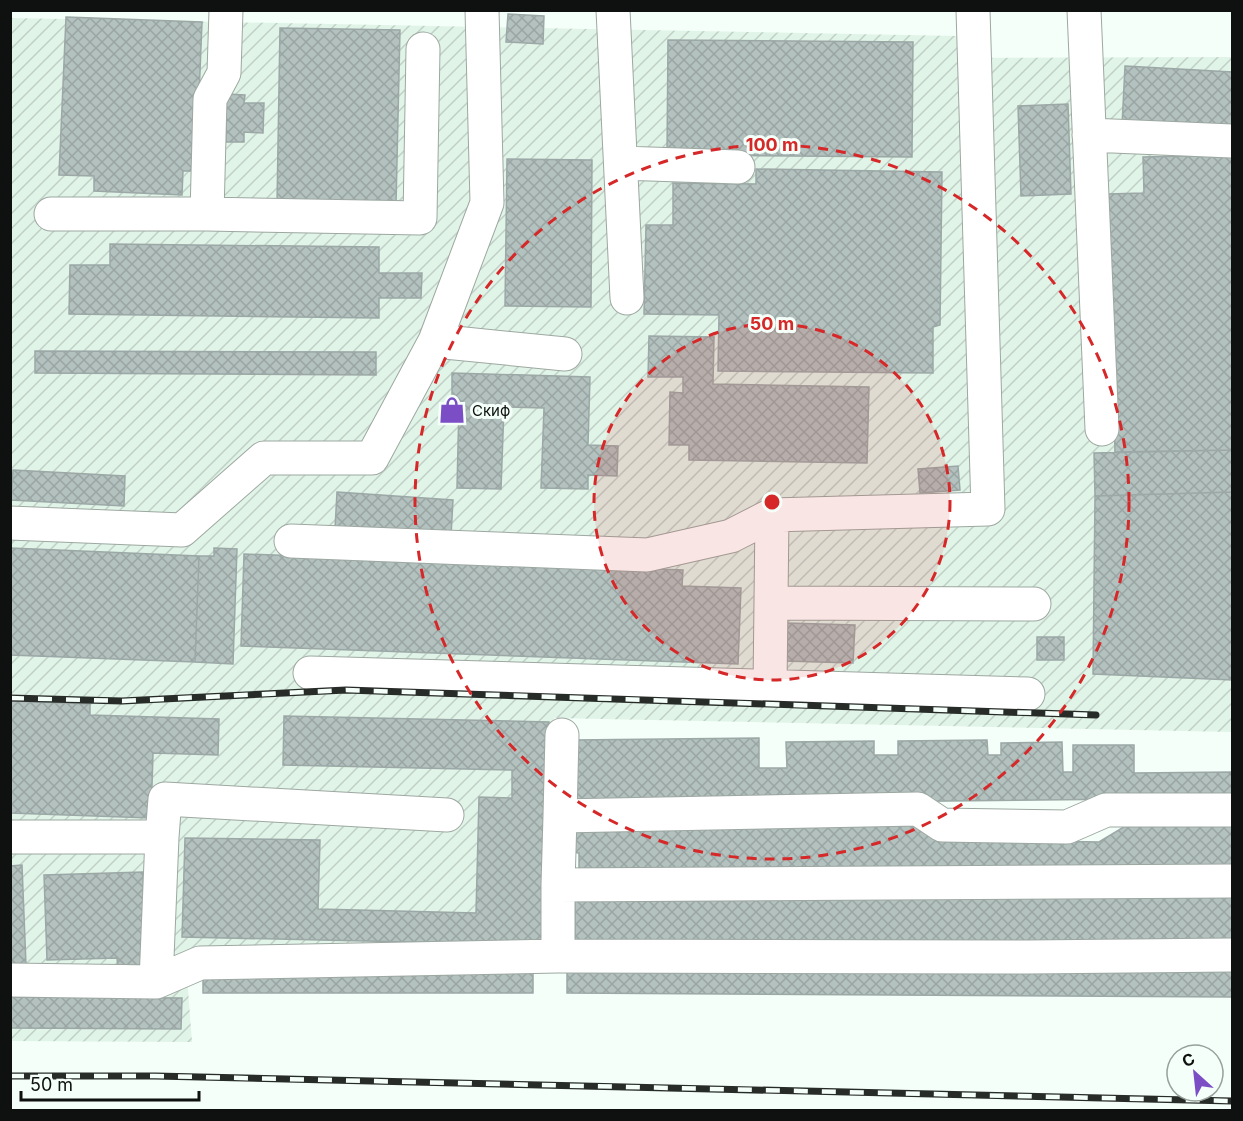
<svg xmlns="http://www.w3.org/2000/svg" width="1243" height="1121" font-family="Inter,sans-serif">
  <defs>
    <pattern id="industrial-furrows" width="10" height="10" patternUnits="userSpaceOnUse" patternTransform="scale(1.5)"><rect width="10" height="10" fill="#e1f4e8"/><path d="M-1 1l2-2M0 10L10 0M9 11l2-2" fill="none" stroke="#c0d0c6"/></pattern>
    <pattern id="building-cross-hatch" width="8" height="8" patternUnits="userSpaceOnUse" patternTransform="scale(1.5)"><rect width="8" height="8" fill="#b3c1bf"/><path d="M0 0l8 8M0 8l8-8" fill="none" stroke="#99a5a3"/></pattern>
  </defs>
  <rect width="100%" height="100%" fill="#f3fff8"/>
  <path fill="url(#industrial-furrows)" d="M 11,18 L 957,36 L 958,58 L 1232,57 L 1232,732 L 554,718 L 550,951 L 185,950 L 192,1042 L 11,1041 Z"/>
  <path fill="url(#building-cross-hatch)" stroke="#9ba8a6" stroke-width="1.5" d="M 508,14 L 544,16 L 543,44 L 506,42 Z
    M 66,17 L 202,22 L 196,171 L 183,171 L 182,195 L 94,191 L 94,176 L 59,175 Z
    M 280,28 L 400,30 L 396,205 L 277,204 Z
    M 668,40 L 913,42 L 912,157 L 667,155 Z
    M 1125,66 L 1232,72 L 1232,132 L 1122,126 Z
    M 226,94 L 245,95 L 244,103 L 264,103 L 263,133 L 244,132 L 244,142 L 226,142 Z
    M 1068,104 L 1071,194 L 1021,196 L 1018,106 Z
    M 1232,155 L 1232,450 L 1115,452 L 1108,194 L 1144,193 L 1143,157 Z
    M 507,159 L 592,160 L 591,307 L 505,306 Z
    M 756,169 L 942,172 L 940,325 L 933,327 L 933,373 L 718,371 L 719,315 L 644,314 L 646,225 L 673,225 L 673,183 L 756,184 Z
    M 110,244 L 379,247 L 379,273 L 422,273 L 421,298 L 379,298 L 379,318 L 69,314 L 70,265 L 110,265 Z
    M 649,336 L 714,337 L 713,384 L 869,387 L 867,463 L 689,460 L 689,445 L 669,445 L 670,392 L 683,393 L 683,377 L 648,377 Z
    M 35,351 L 376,352 L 376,375 L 35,373 Z
    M 452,373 L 590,377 L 588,445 L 618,446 L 617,476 L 588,475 L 588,489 L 541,488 L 544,408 L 504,407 L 501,489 L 457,488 L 459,405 L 452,404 Z
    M 1232,450 L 1232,492 L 1095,496 L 1094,453 Z
    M 958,466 L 960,490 L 920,493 L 918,469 Z
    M 13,470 L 125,476 L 124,506 L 11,500 Z
    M 337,492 L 453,500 L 451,536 L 335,529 Z
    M 1232,492 L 1232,680 L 1093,674 L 1095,496 Z
    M 10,548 L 199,556 L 195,662 L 10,655 Z
    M 214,548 L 237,549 L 233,664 L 195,662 L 199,556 L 214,556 Z
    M 244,554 L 683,570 L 682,586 L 741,588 L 738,664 L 241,646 Z
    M 786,623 L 855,625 L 853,663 L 784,661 Z
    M 1037,637 L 1064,637 L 1064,660 L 1037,660 Z
    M 10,701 L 90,704 L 90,715 L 219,719 L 218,755 L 153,753 L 151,818 L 10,813 Z
    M 284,716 L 549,722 L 543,945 L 182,937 L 185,838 L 320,840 L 318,909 L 476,913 L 479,797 L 512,798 L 512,770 L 283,765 Z
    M 759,738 L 759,768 L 787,768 L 786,742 L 874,741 L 874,755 L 898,755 L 898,741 L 987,740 L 988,755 L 1001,755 L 1001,743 L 1062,742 L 1063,772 L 1073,772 L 1073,745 L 1134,745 L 1134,773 L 1232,772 L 1232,798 L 574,805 L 573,740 Z
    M 910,818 L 938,839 L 1099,842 L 1127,825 L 1232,824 L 1232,871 L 579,875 L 579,853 L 568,852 L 570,825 Z
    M 22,865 L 26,965 L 10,965 L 10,866 Z
    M 143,872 L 146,967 L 118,968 L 117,958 L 47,960 L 44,875 Z
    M 1232,896 L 1232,949 L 575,950 L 575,897 Z
    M 567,964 L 1232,967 L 1232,997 L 567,993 Z
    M 203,969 L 533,969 L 533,993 L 203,993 Z
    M 10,997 L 182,998 L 181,1029 L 10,1028 Z"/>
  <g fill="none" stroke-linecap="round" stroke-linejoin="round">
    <defs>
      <path id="minor" d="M 613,10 L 627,298
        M 1084,10 L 1102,429
        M 1089,135 L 1232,141
        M 621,163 L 738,167
        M 51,214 L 207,214 L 420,218 L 423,49
        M 207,214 L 210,99 L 224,73 L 226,10
        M 435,341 L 565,354
        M 10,523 L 182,530 L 264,458 L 372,458 L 435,341 L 487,203 L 482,10
        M 291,541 L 647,555 L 731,536 L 772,515 L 988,509 L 973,10
        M 771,603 L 1034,604
        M 310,673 L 1028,694
        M 770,687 L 772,515
        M 560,816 L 562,735
        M 10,837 L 162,837 L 165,799 L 447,815
        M 558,885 L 560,816 L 918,809 L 942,825 L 1067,827 L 1106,810 L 1232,810
        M 558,956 L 558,885 L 1232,881
        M 10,980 L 156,982 L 200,963 L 558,956 L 1027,957 L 1232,955
        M 156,982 L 162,837"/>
    </defs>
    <use href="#minor" stroke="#9da8a1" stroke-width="35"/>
    <use href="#minor" stroke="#fff" stroke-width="33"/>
    <defs>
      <path id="rail" d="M 10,698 L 122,701 L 346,690 L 1096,715
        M 10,1076 L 155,1076 L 1232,1101"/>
    </defs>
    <use href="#rail" stroke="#282c29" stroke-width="7"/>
    <use href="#rail" stroke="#f3fff8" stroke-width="4.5" stroke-dasharray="14" stroke-linecap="butt"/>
  </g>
  <circle cx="772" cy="502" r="178" fill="#d62828" fill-opacity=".12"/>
  <g fill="none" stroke="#d62828" stroke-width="3" stroke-dasharray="10 8">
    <circle cx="772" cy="502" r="178"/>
    <circle cx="772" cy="502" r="357"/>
  </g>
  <defs>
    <symbol id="shop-bare" viewBox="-9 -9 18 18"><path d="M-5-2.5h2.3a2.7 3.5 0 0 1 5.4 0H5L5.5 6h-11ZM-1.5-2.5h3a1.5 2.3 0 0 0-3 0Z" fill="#7c4ec6" stroke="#f3fff8" stroke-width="2.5" paint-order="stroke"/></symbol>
  </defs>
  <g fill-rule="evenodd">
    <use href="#shop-bare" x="433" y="391" width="38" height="38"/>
  </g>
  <g text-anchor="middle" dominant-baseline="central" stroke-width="6" stroke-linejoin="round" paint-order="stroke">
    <g font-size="15" fill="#0e110f" stroke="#f3fff8" text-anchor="start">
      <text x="472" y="410">Скиф</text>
    </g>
  </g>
  <circle cx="772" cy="502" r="9" fill="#d62828" stroke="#f3fff8" stroke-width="3"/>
  <g font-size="18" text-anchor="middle" font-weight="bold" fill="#d62828" stroke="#f3fff8" stroke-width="6" stroke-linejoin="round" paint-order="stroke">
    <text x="772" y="151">100 m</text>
    <text x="772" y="330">50 m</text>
  </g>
  <rect width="1243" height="1121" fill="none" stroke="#0e110f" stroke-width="24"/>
  <g transform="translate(1195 1073) rotate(333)"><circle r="28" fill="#f3fff8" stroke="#97a09b" stroke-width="1.5"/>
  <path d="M0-4.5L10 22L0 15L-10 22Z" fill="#7c4ec6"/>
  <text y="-9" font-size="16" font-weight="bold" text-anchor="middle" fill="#0e110f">С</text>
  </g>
  <path d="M21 1091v9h178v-9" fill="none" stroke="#0e110f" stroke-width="3"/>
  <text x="30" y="1091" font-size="18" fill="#0e110f" stroke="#f3fff8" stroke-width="4.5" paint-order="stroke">50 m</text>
</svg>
